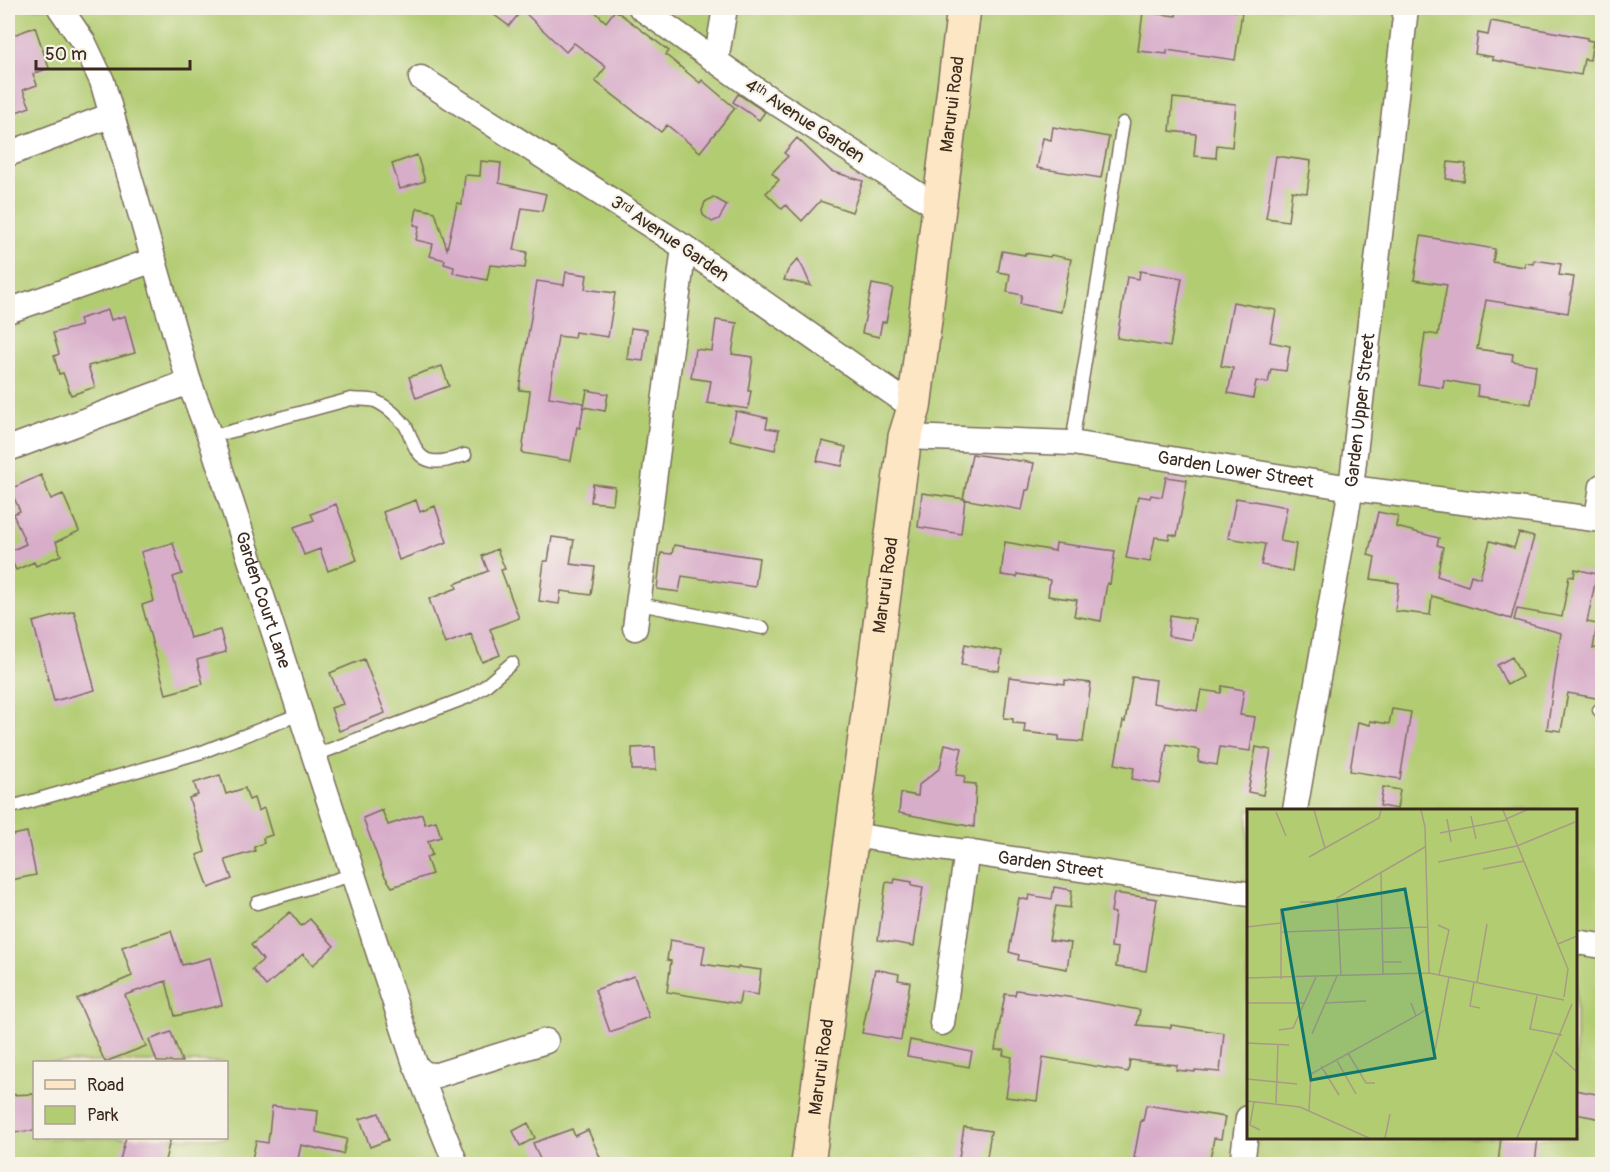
<svg xmlns="http://www.w3.org/2000/svg" width="1610" height="1172" font-family="Pangolin,sans-serif">
  <rect width="100%" height="100%" fill="#f7f3e8"/>
  <filter id="ink" filterUnits="userSpaceOnUse"><feTurbulence type="fractalNoise" baseFrequency=".0167" numOctaves="2"/><feDisplacementMap in="SourceGraphic" scale="12" xChannelSelector="R" yChannelSelector="G"/><feConvolveMatrix kernelMatrix="1 2 1 2 8 2 1 2 1" color-interpolation-filters="sRGB"/></filter>
  <filter id="wash" filterUnits="userSpaceOnUse"><feTurbulence type="fractalNoise" baseFrequency=".008" numOctaves="4" result="noise"/><feDisplacementMap in="SourceGraphic" scale="24" xChannelSelector="R" yChannelSelector="G"/><feGaussianBlur stdDeviation="1.35" result="paint"/><feColorMatrix in="noise" values="0 0 0 0 0 0 0 0 0 0 0 0 0 0 0 0 0 1.4 0 .05"/><feComposite in="paint" operator="in"/></filter>
  <g filter="url(#wash)">
    <rect width="100%" height="100%" fill="#f0e6cc"/>
    <path fill="#b2cc72" stroke="#767b48" stroke-width="1.5" fill-rule="evenodd" d="M 8,8 L 1602,8 L 1602,1164 L 8,1164 ZM 1248,810 L 1576,810 L 1576,1138 L 1248,1138 ZM 34,1062 L 226,1062 L 226,1138 L 34,1138 Z"/>
    <g id="blocks">
      <path fill="#d8adca" d="M 485,8 L 591,8 L 606,22 L 615,10 L 669,51 L 666,55 L 700,83 L 702,80 L 735,108 L 700,152 L 667,125 L 661,132 L 595,81 L 606,67 L 574,43 L 566,52 L 522,10 L 509,26 Z
        M 1178,8 L 1213,8 L 1242,12 L 1235,60 L 1167,50 L 1167,54 L 1138,51 L 1143,12 L 1176,16 Z
        M 1491,21 L 1587,38 L 1587,40 L 1593,41 L 1590,60 L 1584,59 L 1581,75 L 1493,60 L 1493,57 L 1475,54 L 1478,33 L 1488,35 Z
        M 35,27 L 49,68 L 33,74 L 37,85 L 23,90 L 30,107 L 8,115 L 8,37 Z
        M 738,94 L 765,112 L 759,120 L 733,102 Z
        M 1173,98 L 1236,104 L 1232,147 L 1217,145 L 1216,158 L 1194,156 L 1196,134 L 1170,131 Z
        M 1053,127 L 1109,137 L 1101,178 L 1037,168 L 1043,138 L 1051,140 Z
        M 797,138 L 831,171 L 863,181 L 852,212 L 820,201 L 802,221 L 786,205 L 782,209 L 766,193 L 779,180 L 772,173 L 788,156 L 784,153 Z
        M 417,155 L 425,181 L 400,189 L 392,164 Z
        M 1276,156 L 1311,161 L 1307,193 L 1292,191 L 1288,221 L 1266,218 Z
        M 481,161 L 501,163 L 499,183 L 546,194 L 542,211 L 522,208 L 514,250 L 527,252 L 525,268 L 490,265 L 487,280 L 453,273 L 454,267 L 444,264 L 445,260 L 430,256 L 433,244 L 416,240 L 419,226 L 414,225 L 417,208 L 435,212 L 447,249 L 457,203 L 462,204 L 465,175 L 480,176 Z
        M 1448,162 L 1466,164 L 1464,181 L 1446,179 Z
        M 713,197 L 727,205 L 719,219 L 712,222 L 703,215 L 702,211 L 705,202 Z
        M 1421,236 L 1495,249 L 1493,262 L 1525,267 L 1525,263 L 1533,264 L 1534,260 L 1561,264 L 1559,275 L 1574,277 L 1568,313 L 1486,300 L 1477,349 L 1513,354 L 1512,361 L 1536,365 L 1531,404 L 1477,396 L 1478,386 L 1444,380 L 1443,388 L 1418,384 L 1425,333 L 1438,335 L 1447,285 L 1414,280 Z
        M 1002,251 L 1025,255 L 1025,253 L 1050,257 L 1051,255 L 1071,259 L 1061,312 L 1020,304 L 1022,295 L 1007,292 L 1010,274 L 998,272 Z
        M 798,259 L 804,270 L 811,286 L 784,280 L 788,270 Z
        M 1140,271 L 1182,278 L 1170,347 L 1117,338 L 1127,277 L 1139,279 Z
        M 566,272 L 587,275 L 585,289 L 615,293 L 608,337 L 575,332 L 574,338 L 558,336 L 549,397 L 584,403 L 580,428 L 577,427 L 571,461 L 522,453 L 530,391 L 519,390 L 537,281 L 564,285 Z
        M 872,284 L 893,288 L 886,322 L 882,322 L 879,337 L 862,333 Z
        M 1233,302 L 1276,310 L 1270,342 L 1290,346 L 1286,371 L 1271,369 L 1268,383 L 1256,381 L 1253,398 L 1228,393 L 1233,368 L 1221,366 Z
        M 108,310 L 111,320 L 125,316 L 135,353 L 88,366 L 95,387 L 71,395 L 63,373 L 59,374 L 54,356 L 59,354 L 53,333 L 81,326 L 79,319 Z
        M 716,320 L 737,323 L 732,354 L 753,357 L 748,391 L 751,391 L 748,409 L 707,403 L 711,381 L 691,378 L 695,349 L 712,351 Z
        M 631,328 L 647,330 L 643,361 L 627,359 Z
        M 442,366 L 449,386 L 416,398 L 409,377 Z
        M 587,390 L 608,394 L 605,411 L 584,407 Z
        M 736,411 L 768,418 L 766,428 L 779,430 L 775,450 L 730,440 Z
        M 822,441 L 846,447 L 842,466 L 817,461 Z
        M 972,454 L 1034,463 L 1029,490 L 1026,490 L 1022,510 L 963,499 Z
        M 41,475 L 51,499 L 63,494 L 79,531 L 56,542 L 61,555 L 36,566 L 34,562 L 16,570 L 8,552 L 26,544 L 13,514 L 20,511 L 10,489 Z
        M 1166,477 L 1187,480 L 1177,536 L 1170,534 L 1169,539 L 1155,537 L 1150,562 L 1126,558 L 1138,496 L 1150,498 L 1151,495 L 1162,497 Z
        M 593,484 L 615,487 L 613,504 L 591,502 Z
        M 922,493 L 965,499 L 961,534 L 918,527 Z
        M 1236,498 L 1287,507 L 1280,541 L 1296,544 L 1292,571 L 1261,565 L 1265,544 L 1228,538 Z
        M 416,500 L 420,512 L 435,506 L 447,542 L 399,560 L 383,512 Z
        M 336,504 L 357,560 L 328,571 L 320,549 L 304,555 L 294,527 L 314,520 L 311,514 Z
        M 1378,512 L 1398,516 L 1396,527 L 1439,538 L 1437,545 L 1443,547 L 1437,576 L 1468,586 L 1471,575 L 1480,578 L 1490,541 L 1514,548 L 1519,533 L 1534,537 L 1511,619 L 1432,596 L 1430,615 L 1395,611 L 1399,583 L 1371,579 L 1375,557 L 1368,555 Z
        M 552,537 L 574,540 L 570,564 L 595,567 L 591,595 L 561,591 L 559,604 L 539,601 L 544,561 L 548,561 Z
        M 1005,542 L 1055,551 L 1056,543 L 1115,551 L 1110,584 L 1107,583 L 1101,621 L 1074,616 L 1077,600 L 1048,596 L 1050,580 L 1017,574 L 1017,577 L 1001,575 Z
        M 173,543 L 182,574 L 173,577 L 190,638 L 220,630 L 226,652 L 197,660 L 203,684 L 166,694 L 142,605 L 154,601 L 141,552 Z
        M 674,545 L 759,558 L 755,587 L 682,576 L 679,592 L 657,589 L 661,553 L 672,554 Z
        M 497,549 L 505,569 L 501,570 L 519,618 L 490,629 L 500,655 L 482,662 L 471,634 L 445,644 L 429,599 L 457,588 L 455,584 L 488,571 L 482,556 Z
        M 1575,569 L 1597,574 L 1587,622 L 1597,624 L 1593,649 L 1602,646 L 1602,699 L 1568,693 L 1561,731 L 1547,729 L 1561,633 L 1514,620 L 1517,609 L 1562,617 L 1569,576 L 1574,577 Z
        M 74,611 L 95,690 L 54,701 L 33,622 Z
        M 1170,615 L 1195,619 L 1192,640 L 1168,636 Z
        M 965,644 L 1002,651 L 999,671 L 961,665 Z
        M 1512,657 L 1522,677 L 1507,685 L 1497,665 Z
        M 364,659 L 385,713 L 339,731 L 331,708 L 343,704 L 330,673 Z
        M 1009,677 L 1065,684 L 1065,680 L 1091,683 L 1083,742 L 1059,740 L 1059,736 L 1024,732 L 1025,724 L 1013,723 L 1013,719 L 1004,718 Z
        M 1132,677 L 1156,680 L 1153,703 L 1197,711 L 1201,690 L 1221,693 L 1222,686 L 1244,690 L 1240,715 L 1255,717 L 1250,751 L 1220,747 L 1217,765 L 1198,762 L 1200,750 L 1167,744 L 1160,784 L 1132,779 L 1134,768 L 1115,764 L 1123,721 L 1125,722 Z
        M 1392,709 L 1411,712 L 1400,779 L 1350,771 L 1358,722 L 1370,725 L 1370,721 L 1389,724 Z
        M 945,744 L 962,748 L 956,775 L 965,776 L 964,783 L 976,784 L 974,827 L 899,813 L 901,793 L 918,796 L 919,785 L 940,768 Z
        M 655,747 L 656,770 L 632,770 L 632,748 Z
        M 1256,747 L 1271,750 L 1263,795 L 1248,792 Z
        M 220,775 L 226,794 L 245,788 L 249,800 L 254,798 L 258,811 L 264,808 L 272,835 L 263,838 L 264,843 L 254,847 L 255,851 L 225,860 L 232,879 L 209,888 L 197,855 L 205,852 L 189,798 L 198,795 L 194,783 Z
        M 1383,787 L 1400,790 L 1397,809 L 1380,806 Z
        M 382,810 L 388,825 L 422,814 L 425,824 L 436,821 L 441,837 L 428,841 L 432,855 L 426,857 L 432,874 L 392,887 L 384,875 L 363,818 Z
        M 27,832 L 36,875 L 11,880 L 8,861 L 8,836 Z
        M 895,879 L 912,882 L 912,885 L 923,887 L 914,946 L 878,940 L 886,882 L 894,883 Z
        M 1054,887 L 1072,890 L 1070,908 L 1056,906 L 1049,940 L 1071,943 L 1067,969 L 1018,960 L 1019,955 L 1009,952 L 1019,898 L 1028,900 L 1029,895 L 1052,899 Z
        M 1114,893 L 1157,899 L 1146,971 L 1116,967 L 1118,948 L 1111,947 L 1115,913 L 1111,912 Z
        M 290,912 L 301,926 L 310,919 L 334,946 L 313,965 L 303,954 L 266,986 L 252,969 L 263,960 L 251,945 Z
        M 171,931 L 182,965 L 210,958 L 222,1005 L 175,1016 L 166,981 L 125,995 L 146,1046 L 105,1062 L 77,999 L 132,976 L 122,947 Z
        M 670,940 L 705,946 L 702,964 L 737,969 L 738,967 L 761,970 L 758,995 L 741,992 L 739,1004 L 667,992 L 671,961 L 667,960 Z
        M 875,969 L 899,974 L 898,980 L 910,982 L 901,1040 L 862,1033 Z
        M 634,976 L 649,1017 L 610,1032 L 595,990 Z
        M 1016,990 L 1068,997 L 1140,1010 L 1137,1025 L 1171,1028 L 1171,1025 L 1224,1033 L 1220,1072 L 1195,1070 L 1195,1072 L 1176,1070 L 1177,1065 L 1130,1060 L 1128,1072 L 1043,1057 L 1037,1101 L 1006,1097 L 1012,1057 L 1003,1055 L 1004,1050 L 995,1050 L 1005,994 L 1015,995 Z
        M 171,1032 L 182,1062 L 157,1062 L 149,1040 Z
        M 910,1040 L 972,1052 L 969,1067 L 907,1056 Z
        M 1575,1090 L 1602,1095 L 1602,1119 L 1575,1114 Z
        M 34,1094 L 34,1131 L 8,1132 L 8,1095 Z
        M 1146,1105 L 1225,1117 L 1221,1139 L 1214,1138 L 1209,1164 L 1141,1164 L 1142,1160 L 1134,1158 L 1141,1120 L 1143,1121 Z
        M 272,1106 L 318,1111 L 316,1132 L 347,1139 L 343,1154 L 301,1145 L 297,1164 L 275,1164 L 252,1159 L 256,1141 L 268,1143 Z
        M 379,1113 L 388,1140 L 370,1147 L 360,1119 Z
        M 528,1123 L 535,1138 L 520,1146 L 513,1131 Z
        M 964,1127 L 991,1131 L 986,1164 L 958,1164 Z
        M 572,1129 L 575,1136 L 588,1130 L 603,1164 L 542,1164 L 533,1143 Z
        M 126,1137 L 171,1137 L 164,1164 L 119,1164 Z
        M 1501,1137 L 1538,1137 L 1535,1164 L 1498,1164 Z"/>
    </g>
  </g>
  <g filter="url(#ink)">
    <use href="#blocks" fill-opacity="0" stroke="#7a6c5b" stroke-width="1.5"/>
    <g fill="none" stroke-linecap="round" stroke-linejoin="round">
      <defs>
        <path id="lane" d="M 210,437 L 351,399 C 359,400 369,399 375,401 C 385,405 398,416 405,425 C 413,438 414,458 432,461 C 443,463 455,458 465,455
          M 1072,443 L 1123,123
          M 639,604 L 763,628
          M 1599,710 L 1602,710
          M 313,756 L 468,697 L 484,687 L 512,663
          M 8,808 L 202,752 L 300,714
          M 257,903 L 352,875"/>
        <g id="street">
          <path id="s1" d="M 60,8 L 84,43 L 102,81 L 189,382 L 210,437 L 415,1064 C 421,1073 426,1075 437,1075 L 546,1041"/>
          <path d="M 641,8 L 761,93 L 939,208"/>
          <path d="M 716,61 L 725,8"/>
          <path d="M 421,78 L 684,247 L 914,408"/>
          <path d="M 8,154 L 112,115"/>
          <path d="M 8,311 L 154,260"/>
          <path id="s2" d="M 905,437 L 1072,443 L 1351,488 L 1602,520"/>
          <path d="M 8,449 L 189,382"/>
          <path d="M 1597,518 L 1602,486"/>
          <path d="M 635,628 L 684,247"/>
          <path id="s3" d="M 1295,810 L 1351,488 L 1406,8"/>
          <path id="s4" d="M 852,835 L 1248,894"/>
          <path d="M 1576,942 L 1602,946"/>
          <path d="M 942,1023 L 967,851"/>
          <path d="M 417,1068 L 456,1164"/>
          <path d="M 1242,1164 L 1248,1118"/>
        </g>
        <g id="secondary">
          <path id="s5" d="M 808,1164 L 905,437 L 914,408 L 964,8"/>
        </g>
      </defs>
      <use href="#lane" stroke="#7a6c5b" stroke-width="15"/>
      <use href="#street" stroke="#7a6c5b" stroke-width="27"/>
      <use href="#secondary" stroke="#7a6c5b" stroke-width="36"/>
      <use href="#lane" stroke="#fff" stroke-width="12"/>
      <use href="#street" stroke="#fff" stroke-width="24"/>
      <use href="#secondary" stroke="#fce6c4" stroke-width="33"/>
    </g>
  </g>
  <g text-anchor="middle" dominant-baseline="central" stroke-width="4.5" stroke-linejoin="round" paint-order="stroke">
    <g font-size="18" fill="#3b2a1e" stroke="#f7f3e8">
      <text stroke="none"><textPath href="#s5" startOffset="1070">Marurui Road</textPath></text>
      <text transform="translate(805 121) rotate(33)">4ᵗʰ Avenue Garden</text>
      <text transform="translate(670 239) rotate(34)">3ʳᵈ Avenue Garden</text>
      <text stroke="none"><textPath href="#s3" startOffset="405">Garden Upper Street</textPath></text>
      <text stroke="none"><textPath href="#s2" startOffset="333">Garden Lower Street</textPath></text>
      <text stroke="none"><textPath href="#s5" startOffset="584">Marurui Road</textPath></text>
      <text stroke="none"><textPath href="#s1" startOffset="628">Garden Court Lane</textPath></text>
      <text stroke="none"><textPath href="#s4" startOffset="201">Garden Street</textPath></text>
      <text stroke="none"><textPath href="#s5" startOffset="98">Marurui Road</textPath></text>
    </g>
  </g>
  <g transform="translate(1247 809)">
    <rect width="330" height="330" fill="#f0e6cc"/>
    <path d="M 0,1 L 330,1 L 330,329 L 0,329 Z" fill="#b2cc72"/>
    <path fill="none" stroke="#a89b86" stroke-width="1.5" d="M 67,1 L 78,39M 174,1 L 178,18 L 182,164M 256,1 L 321,160 L 317,188M 29,3 L 39,27M 224,7 L 229,30M 200,10 L 204,33M 259,10 L 280,1M 193,24 L 260,11M 62,48 L 132,9 L 134,1M 191,53 L 270,37 L 328,13M 236,60 L 277,52M 134,63 L 136,166M 53,93 L 89,93M 34,100 L 34,170M 191,116 L 202,121 L 192,166M 0,118 L 34,114M 34,123 L 180,118M 311,135 L 330,127M 136,153 L 155,153M 94,167 L 90,89 L 178,38M 0,169 L 182,164 L 317,191M 227,173 L 223,197 L 233,199M 230,174 L 240,115M 290,187 L 283,220 L 315,226M 0,194 L 58,194M 78,194 L 119,192M 169,207 L 181,199 L 177,193M 32,221 L 46,219 L 69,168M 65,225 L 90,167M 0,234 L 42,236M 188,241 L 202,168M 308,243 L 330,263M 101,244 L 119,274 L 128,274M 89,250 L 109,285M 74,257 L 92,286M 0,270 L 50,275M 0,292 L 53,298 L 122,329M 7,293 L 3,316 L 13,321M 29,294 L 31,236M 62,301 L 64,265 L 169,207 L 164,194M 138,329 L 143,305M 270,329 L 325,195"/>
    <path fill="#0f766e" fill-opacity="0.15" stroke="#0f766e" stroke-width="3" d="M 158,80 L 188,249 L 64,271 L 35,101 Z"/>
    <rect width="330" height="330" fill="none" stroke="#3b2a1e" stroke-width="3"/>
  </g>
  <rect width="1610" height="1172" fill="none" stroke="#f7f3e8" stroke-width="30"/>
  <rect x="33" y="1061" width="195" height="78" fill="#f7f3e8" stroke="#aca397" stroke-width="1.5"/>
  <rect x="45" y="1080" width="30" height="9" fill="#fce6c4" stroke="#aca397" stroke-width="1.5"/>
  <text x="87" y="1091" font-size="18" fill="#3b2a1e">Road</text>
  <rect x="45" y="1106" width="30" height="18" fill="#b2cc72" stroke="#aca397" stroke-width="1.5"/>
  <text x="87" y="1121" font-size="18" fill="#3b2a1e">Park</text>
  <path d="M36 60v9h154v-9" fill="none" stroke="#3b2a1e" stroke-width="3"/>
  <text x="45" y="60" font-size="18" fill="#3b2a1e" stroke="#f7f3e8" stroke-width="4.5" paint-order="stroke">50 m</text>
</svg>
